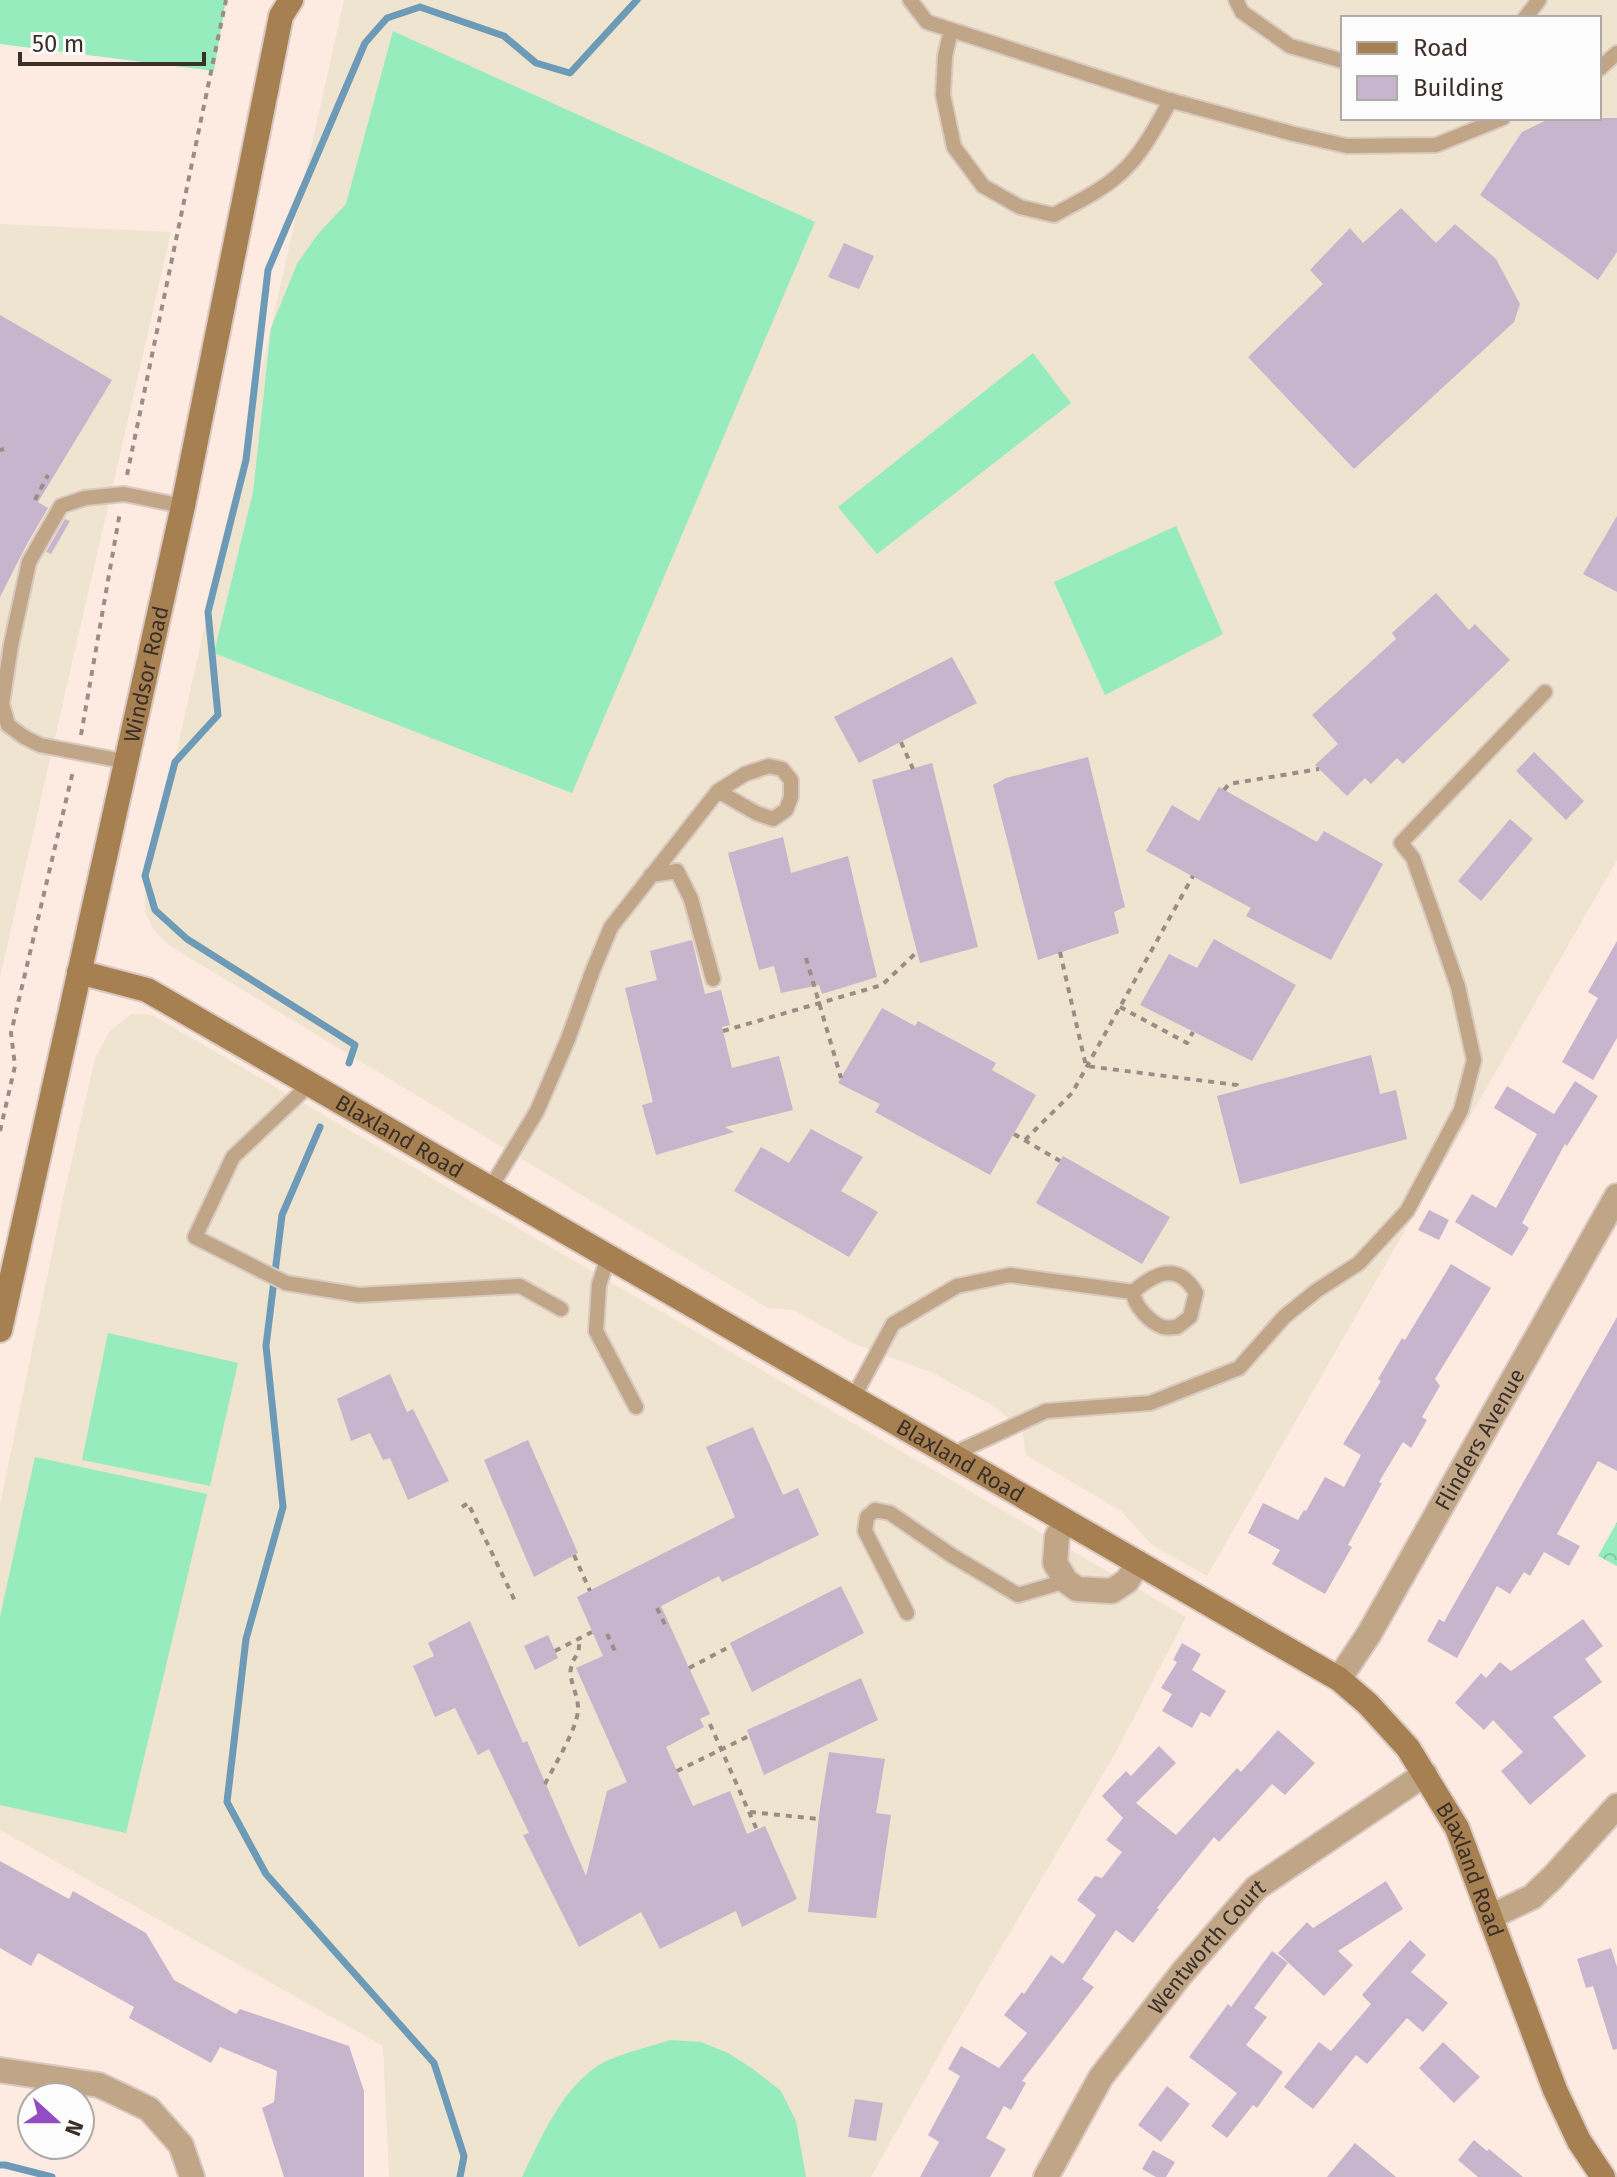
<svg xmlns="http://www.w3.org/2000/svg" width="1617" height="2177" font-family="'Fira Sans',sans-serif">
  <defs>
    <pattern id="forest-crowns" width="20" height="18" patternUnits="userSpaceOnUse" patternTransform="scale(2)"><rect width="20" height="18" fill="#96ecbc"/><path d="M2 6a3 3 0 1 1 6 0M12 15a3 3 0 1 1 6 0" fill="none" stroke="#82cba2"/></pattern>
  </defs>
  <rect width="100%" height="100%" fill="#fdebe2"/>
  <path fill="#eee4cf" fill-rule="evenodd" d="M 344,0 L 1617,0 L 1617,860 L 1207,1576 L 1152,1545 L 1121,1511 L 1026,1455 L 1022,1430 L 995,1407 L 933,1373 L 852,1343 L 794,1310 L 768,1308 L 170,946 L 153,929 L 145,912 L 145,894 ZM 1343,18 L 1599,18 L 1599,118 L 1343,118 Z
    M 0,224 L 171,232 L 0,977 Z
    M 131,1014 L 152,1015 L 1186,1617 L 1117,1750 L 954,2028 L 871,2177 L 389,2177 L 383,2046 L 0,1830 L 0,1505 L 65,1190 L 95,1059 L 109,1032 Z"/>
  <path fill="#96ecbc" d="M 0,0 L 226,0 L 214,71 L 0,44 Z
    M 393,31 L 815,222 L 572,793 L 214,653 L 253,492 L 271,328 L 297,264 L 318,234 L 346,204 Z
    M 1033,353 L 1071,403 L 877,554 L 838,507 Z
    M 1176,526 L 1223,634 L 1105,695 L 1054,582 Z
    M 108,1333 L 238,1363 L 210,1486 L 82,1460 Z
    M 35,1457 L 207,1494 L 126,1833 L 0,1805 L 0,1617 Z
    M 670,2040 L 701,2042 L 728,2053 L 753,2069 L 781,2091 L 796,2121 L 806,2177 L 522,2177 C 542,2137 560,2091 599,2065 C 615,2055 652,2046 670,2040 Z"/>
  <path fill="url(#forest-crowns)" d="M 1617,1522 L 1617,1566 L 1598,1556 Z"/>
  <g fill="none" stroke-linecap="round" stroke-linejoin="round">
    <path stroke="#6d9bb7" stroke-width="7" d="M 349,1063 L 355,1045 L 187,939 L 155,910 L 145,876 L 175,762 L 218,715 L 208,612 L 246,460 L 268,270 L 365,43 L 387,18 L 420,7 L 504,36 L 536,63 L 570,73 L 637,0
      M 320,1127 L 282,1215 L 266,1346 L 283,1507 L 246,1639 L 227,1802 L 266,1874 L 434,2063 L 464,2156 L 460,2177
      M 0,2165 L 5,2165 L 52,2177"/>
  </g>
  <path fill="#c7b5cd" d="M 1551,118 L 1617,118 L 1617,252 L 1598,280 L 1480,195 L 1522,132 Z
    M 1401,208 L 1436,243 L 1455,224 L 1496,259 L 1520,304 L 1514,322 L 1354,469 L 1248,357 L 1323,284 L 1310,270 L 1350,228 L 1363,243 Z
    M 844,243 L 874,256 L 859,289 L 828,277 Z
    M 0,315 L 112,380 L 38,502 L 48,508 L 28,542 L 0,597 Z
    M 1617,516 L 1617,592 L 1583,574 Z
    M 65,519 L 70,521 L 51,554 L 46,552 Z
    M 1436,593 L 1469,630 L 1475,624 L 1510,660 L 1403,764 L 1397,758 L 1371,784 L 1365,778 L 1347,796 L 1315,765 L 1338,744 L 1312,715 L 1396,639 L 1392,633 Z
    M 952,657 L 977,703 L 859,763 L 834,717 Z
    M 1534,752 L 1584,801 L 1566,820 L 1516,771 Z
    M 1088,757 L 1125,907 L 1114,912 L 1119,933 L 1038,960 L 993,785 L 1006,778 Z
    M 932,763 L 978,947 L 920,963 L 872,780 Z
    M 1219,787 L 1317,842 L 1324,831 L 1383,864 L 1331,960 L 1246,916 L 1251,908 L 1146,851 L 1172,805 L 1199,821 Z
    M 1510,819 L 1533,839 L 1481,901 L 1458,881 Z
    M 783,837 L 791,873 L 848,856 L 877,977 L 822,994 L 819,985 L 781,993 L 774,966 L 759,970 L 728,853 Z
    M 1214,939 L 1296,985 L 1252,1061 L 1140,1005 L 1169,954 L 1197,968 Z
    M 692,940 L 705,994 L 721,990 L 730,1025 L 722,1027 L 732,1068 L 779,1056 L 793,1110 L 725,1127 L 734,1132 L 656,1155 L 642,1105 L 653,1102 L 625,988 L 657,980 L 650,951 Z
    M 1617,941 L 1617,1038 L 1593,1080 L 1562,1062 L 1598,998 L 1588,992 Z
    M 882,1008 L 915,1026 L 918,1021 L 996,1063 L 992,1070 L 1036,1095 L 990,1175 L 875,1112 L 880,1104 L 838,1083 Z
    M 1371,1055 L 1380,1094 L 1396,1090 L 1407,1139 L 1240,1184 L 1217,1096 Z
    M 1575,1081 L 1598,1096 L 1567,1146 L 1565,1144 L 1522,1223 L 1529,1228 L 1512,1256 L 1455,1222 L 1472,1194 L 1496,1208 L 1537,1134 L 1494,1108 L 1507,1086 L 1554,1114 Z
    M 811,1129 L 863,1157 L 841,1191 L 878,1212 L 849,1257 L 734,1191 L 761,1147 L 789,1163 Z
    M 1063,1156 L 1170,1217 L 1142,1264 L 1036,1203 Z
    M 1429,1210 L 1449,1220 L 1439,1240 L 1418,1230 Z
    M 1451,1264 L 1491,1288 L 1435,1379 L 1440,1386 L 1422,1417 L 1427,1420 L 1411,1448 L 1403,1442 L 1379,1482 L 1382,1483 L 1348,1545 L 1352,1547 L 1325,1594 L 1272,1564 L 1280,1550 L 1248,1533 L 1263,1503 L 1298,1520 L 1304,1510 L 1306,1511 L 1325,1477 L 1344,1487 L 1361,1455 L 1343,1444 L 1381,1381 L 1378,1379 L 1402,1338 L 1405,1340 Z
    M 1617,1317 L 1617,1471 L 1598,1461 L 1557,1534 L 1580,1546 L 1569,1566 L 1544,1552 L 1530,1576 L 1524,1572 L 1510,1594 L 1497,1586 L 1457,1658 L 1427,1641 L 1439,1619 L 1444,1622 Z
    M 390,1374 L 407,1412 L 413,1409 L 449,1481 L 408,1500 L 390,1458 L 383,1460 L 370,1433 L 351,1441 L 337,1399 Z
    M 753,1427 L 783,1495 L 798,1488 L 819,1535 L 722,1582 L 719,1576 L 661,1606 L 710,1714 L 700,1719 L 704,1727 L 666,1747 L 693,1806 L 730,1791 L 747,1834 L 765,1826 L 797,1899 L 742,1927 L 736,1911 L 660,1949 L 641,1912 L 579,1947 L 523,1835 L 529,1833 L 489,1749 L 478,1755 L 455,1708 L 435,1717 L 413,1666 L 434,1656 L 428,1643 L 470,1621 L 523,1743 L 527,1741 L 586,1876 L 607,1791 L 627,1782 L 576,1668 L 603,1656 L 577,1597 L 735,1517 L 706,1447 Z
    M 528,1440 L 578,1553 L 534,1577 L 484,1460 Z
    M 841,1586 L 864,1633 L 752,1692 L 730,1643 Z
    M 1583,1619 L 1603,1646 L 1585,1659 L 1602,1682 L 1553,1717 L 1586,1756 L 1530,1805 L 1501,1771 L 1523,1752 L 1493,1720 L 1484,1730 L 1455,1703 L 1481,1673 L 1486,1678 L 1500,1662 L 1511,1671 Z
    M 548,1635 L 558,1658 L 535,1670 L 524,1646 Z
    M 1182,1643 L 1201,1654 L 1192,1670 L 1226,1691 L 1210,1717 L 1201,1712 L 1192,1728 L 1162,1711 L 1172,1694 L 1161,1688 L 1177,1662 L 1173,1660 Z
    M 861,1678 L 878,1720 L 764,1775 L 747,1730 Z
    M 1278,1730 L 1315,1763 L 1285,1795 L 1272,1784 L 1219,1842 L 1214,1837 L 1157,1908 L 1159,1909 L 1133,1943 L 1116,1930 L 1082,1979 L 1094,1987 L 1022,2081 L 1026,2083 L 1011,2110 L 1004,2106 L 986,2138 L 1006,2149 L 990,2177 L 920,2177 L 939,2142 L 928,2135 L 960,2076 L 948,2069 L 961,2046 L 999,2068 L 1027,2033 L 1004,2015 L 1022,1992 L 1024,1994 L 1051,1955 L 1063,1964 L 1096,1915 L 1077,1900 L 1095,1876 L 1102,1878 L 1122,1852 L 1106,1840 L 1123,1818 L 1102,1796 L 1126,1771 L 1131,1776 L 1159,1746 L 1176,1763 L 1136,1803 L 1176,1835 L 1237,1768 L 1241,1772 Z
    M 829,1752 L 885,1759 L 876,1813 L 891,1815 L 876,1918 L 808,1912 L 820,1808 Z
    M 0,1861 L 69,1899 L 73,1891 L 146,1933 L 174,1980 L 236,2014 L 240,2009 L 349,2046 L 364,2091 L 364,2177 L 284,2177 L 262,2108 L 274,2102 L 277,2071 L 220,2047 L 211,2063 L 129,2018 L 134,2007 L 38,1953 L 31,1966 L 0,1948 Z
    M 1386,1881 L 1403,1909 L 1338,1951 L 1353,1965 L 1324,1996 L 1278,1953 L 1307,1922 L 1313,1928 Z
    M 1410,1940 L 1426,1955 L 1411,1972 L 1448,2003 L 1423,2032 L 1407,2018 L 1367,2064 L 1356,2055 L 1313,2109 L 1284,2087 L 1319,2042 L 1331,2051 L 1371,2004 L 1362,1995 Z
    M 1611,1948 L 1617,1967 L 1617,2049 L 1613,2050 L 1593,1986 L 1586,1988 L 1577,1959 Z
    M 1272,1951 L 1288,1963 L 1254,2008 L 1267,2017 L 1246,2045 L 1283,2072 L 1257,2108 L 1253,2105 L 1227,2138 L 1211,2126 L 1237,2093 L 1189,2057 L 1228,2004 L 1231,2007 Z
    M 1443,2042 L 1480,2077 L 1454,2103 L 1419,2068 Z
    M 1167,2086 L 1190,2104 L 1161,2142 L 1138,2125 Z
    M 855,2099 L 883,2103 L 876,2141 L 848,2137 Z
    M 1474,2140 L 1487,2151 L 1489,2149 L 1523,2177 L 1478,2177 L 1458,2160 Z
    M 1355,2143 L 1396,2177 L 1327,2177 Z
    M 1153,2150 L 1175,2162 L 1166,2177 L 1156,2177 L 1142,2169 Z"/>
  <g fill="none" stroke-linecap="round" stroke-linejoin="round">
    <defs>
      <path id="lane" d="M 910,0 L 927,22 L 1162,98 L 1294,134 L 1347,146 L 1436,145 L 1503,118
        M 1236,0 L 1242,12 L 1290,46 L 1343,61
        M 1525,18 L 1539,0
        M 951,30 L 945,56 L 943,95 L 954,147 L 983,186 L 1020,207 L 1054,215 C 1077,202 1105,189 1124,170 C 1144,151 1157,124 1171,100
        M 1599,69 L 1617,53
        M 128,762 L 40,745 L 24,737 L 8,725 L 2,704 L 11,645 L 29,562 L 61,506 L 85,498 L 124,494 L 183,506
        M 651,875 L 677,871 L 691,899 L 713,979
        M 309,1085 L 233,1157 L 195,1237 L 286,1283 L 359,1295 L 520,1286 L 561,1309
        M 490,1189 L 537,1111 L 568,1039 L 593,970 L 611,927 L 718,791 L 745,774 L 769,766 L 782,769 L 791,780 L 791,797 L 786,810 L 773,819 L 756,813 L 718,791
        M 608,1257 L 599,1285 L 596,1331 L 636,1407
        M 853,1398 L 893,1324 L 957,1286 L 1010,1275 L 1133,1292 C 1155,1273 1178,1261 1196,1293 L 1190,1317 L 1177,1327 C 1172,1327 1167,1328 1163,1327 C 1149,1322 1134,1305 1133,1292
        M 951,1455 L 1046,1411 L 1150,1403 L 1239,1368 L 1284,1317 L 1316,1291 L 1359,1263 L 1407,1211 L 1461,1110 L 1474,1060 L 1458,987 L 1433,914 L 1413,858 L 1401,843 L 1545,692
        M 907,1613 L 865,1531 L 867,1517 L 875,1510 L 890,1513 L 951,1555 L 1018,1595 L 1066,1581"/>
      <g id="street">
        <path d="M 1065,1521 L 1057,1537 L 1055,1563 L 1066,1581 L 1077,1589 L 1112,1591 L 1127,1581 L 1138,1563"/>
        <path id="s1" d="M 1339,1679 L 1369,1634 L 1617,1196"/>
        <path d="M 1490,1917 L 1532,1897 L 1553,1877 L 1617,1806"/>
        <path d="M 0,2070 L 99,2085 L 149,2109 L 181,2145 L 192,2177"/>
        <path id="s2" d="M 1046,2177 L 1101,2077 L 1182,1973 L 1256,1888 L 1425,1774"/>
      </g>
      <g id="secondary">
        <path id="s3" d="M 79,972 L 147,990 L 1339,1679 L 1368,1704 L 1408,1748 L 1457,1828 L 1555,2090 L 1579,2141 L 1603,2177"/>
        <path id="s4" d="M 0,1330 L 183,506 L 281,16 L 291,0"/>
      </g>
    </defs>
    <use href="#lane" stroke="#dac9c1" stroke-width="18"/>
    <use href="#street" stroke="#dac9c1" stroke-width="28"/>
    <use href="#secondary" stroke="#dac9c1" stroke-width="28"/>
    <path stroke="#9b8c85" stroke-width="4" stroke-dasharray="6 6" stroke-linecap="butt" d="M 0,450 L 4,449
      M 127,475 L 226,0
      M 35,500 L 48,475
      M 81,735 L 120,512
      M 901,742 L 913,769
      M 1224,790 L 1229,784 L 1319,769
      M 1060,952 L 1086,1066 L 1237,1085 L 1238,1091
      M 806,958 L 841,1078
      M 1120,1007 L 1187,1043 L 1193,1032
      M 723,1031 L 882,985 L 917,952
      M 0,1131 L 15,1066 L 11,1033 L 73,771
      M 1014,1134 L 1060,1161
      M 1025,1140 L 1072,1093 L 1193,876
      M 462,1507 L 468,1503 L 515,1601
      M 574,1555 L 590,1591
      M 657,1608 L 666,1627
      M 607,1634 L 615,1651
      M 555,1651 L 592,1632
      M 689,1668 L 731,1646
      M 710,1724 L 757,1830
      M 677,1771 L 749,1736
      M 545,1784 C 554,1766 577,1729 578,1710 C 579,1696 568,1679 571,1668 C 574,1653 580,1659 579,1639
      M 750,1812 L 819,1819"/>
    <use href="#lane" stroke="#c0a586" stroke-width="14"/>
    <use href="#street" stroke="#c0a586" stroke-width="24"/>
    <use href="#secondary" stroke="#a78051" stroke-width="24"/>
  </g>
  <g text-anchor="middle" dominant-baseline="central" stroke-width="6" stroke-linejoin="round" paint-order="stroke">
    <g font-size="22" fill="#3b2f2a" stroke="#fcfcfc">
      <text stroke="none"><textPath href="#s4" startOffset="672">Windsor Road</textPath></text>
      <text stroke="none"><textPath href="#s3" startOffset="362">Blaxland Road</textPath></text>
      <text stroke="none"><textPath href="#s1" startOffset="278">Flinders Avenue</textPath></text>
      <text stroke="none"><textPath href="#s3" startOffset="1010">Blaxland Road</textPath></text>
      <text stroke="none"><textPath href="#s3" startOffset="1682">Blaxland Road</textPath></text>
      <text stroke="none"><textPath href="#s2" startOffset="282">Wentworth Court</textPath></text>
    </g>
  </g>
  <rect x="1341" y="16" width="260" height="104" fill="#fcfcfc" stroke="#afaaa8" stroke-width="2"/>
  <rect x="1357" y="42" width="40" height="12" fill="#a78051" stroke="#afaaa8" stroke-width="2"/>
  <text x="1413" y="56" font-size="24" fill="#3b2f2a">Road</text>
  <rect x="1357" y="76" width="40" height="24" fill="#c7b5cd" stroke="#afaaa8" stroke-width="2"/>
  <text x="1413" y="96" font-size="24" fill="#3b2f2a">Building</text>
  <g transform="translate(56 2121) rotate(111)"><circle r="38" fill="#fcfcfc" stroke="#afaaa8" stroke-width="2"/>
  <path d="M0-6L14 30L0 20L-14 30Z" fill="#914dc1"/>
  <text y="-12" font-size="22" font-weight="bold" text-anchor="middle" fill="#3b2f2a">N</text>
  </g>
  <path d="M20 52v12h184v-12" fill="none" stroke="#3b2f2a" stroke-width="4"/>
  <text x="32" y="52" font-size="24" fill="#3b2f2a" stroke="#fcfcfc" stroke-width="6" paint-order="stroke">50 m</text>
</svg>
